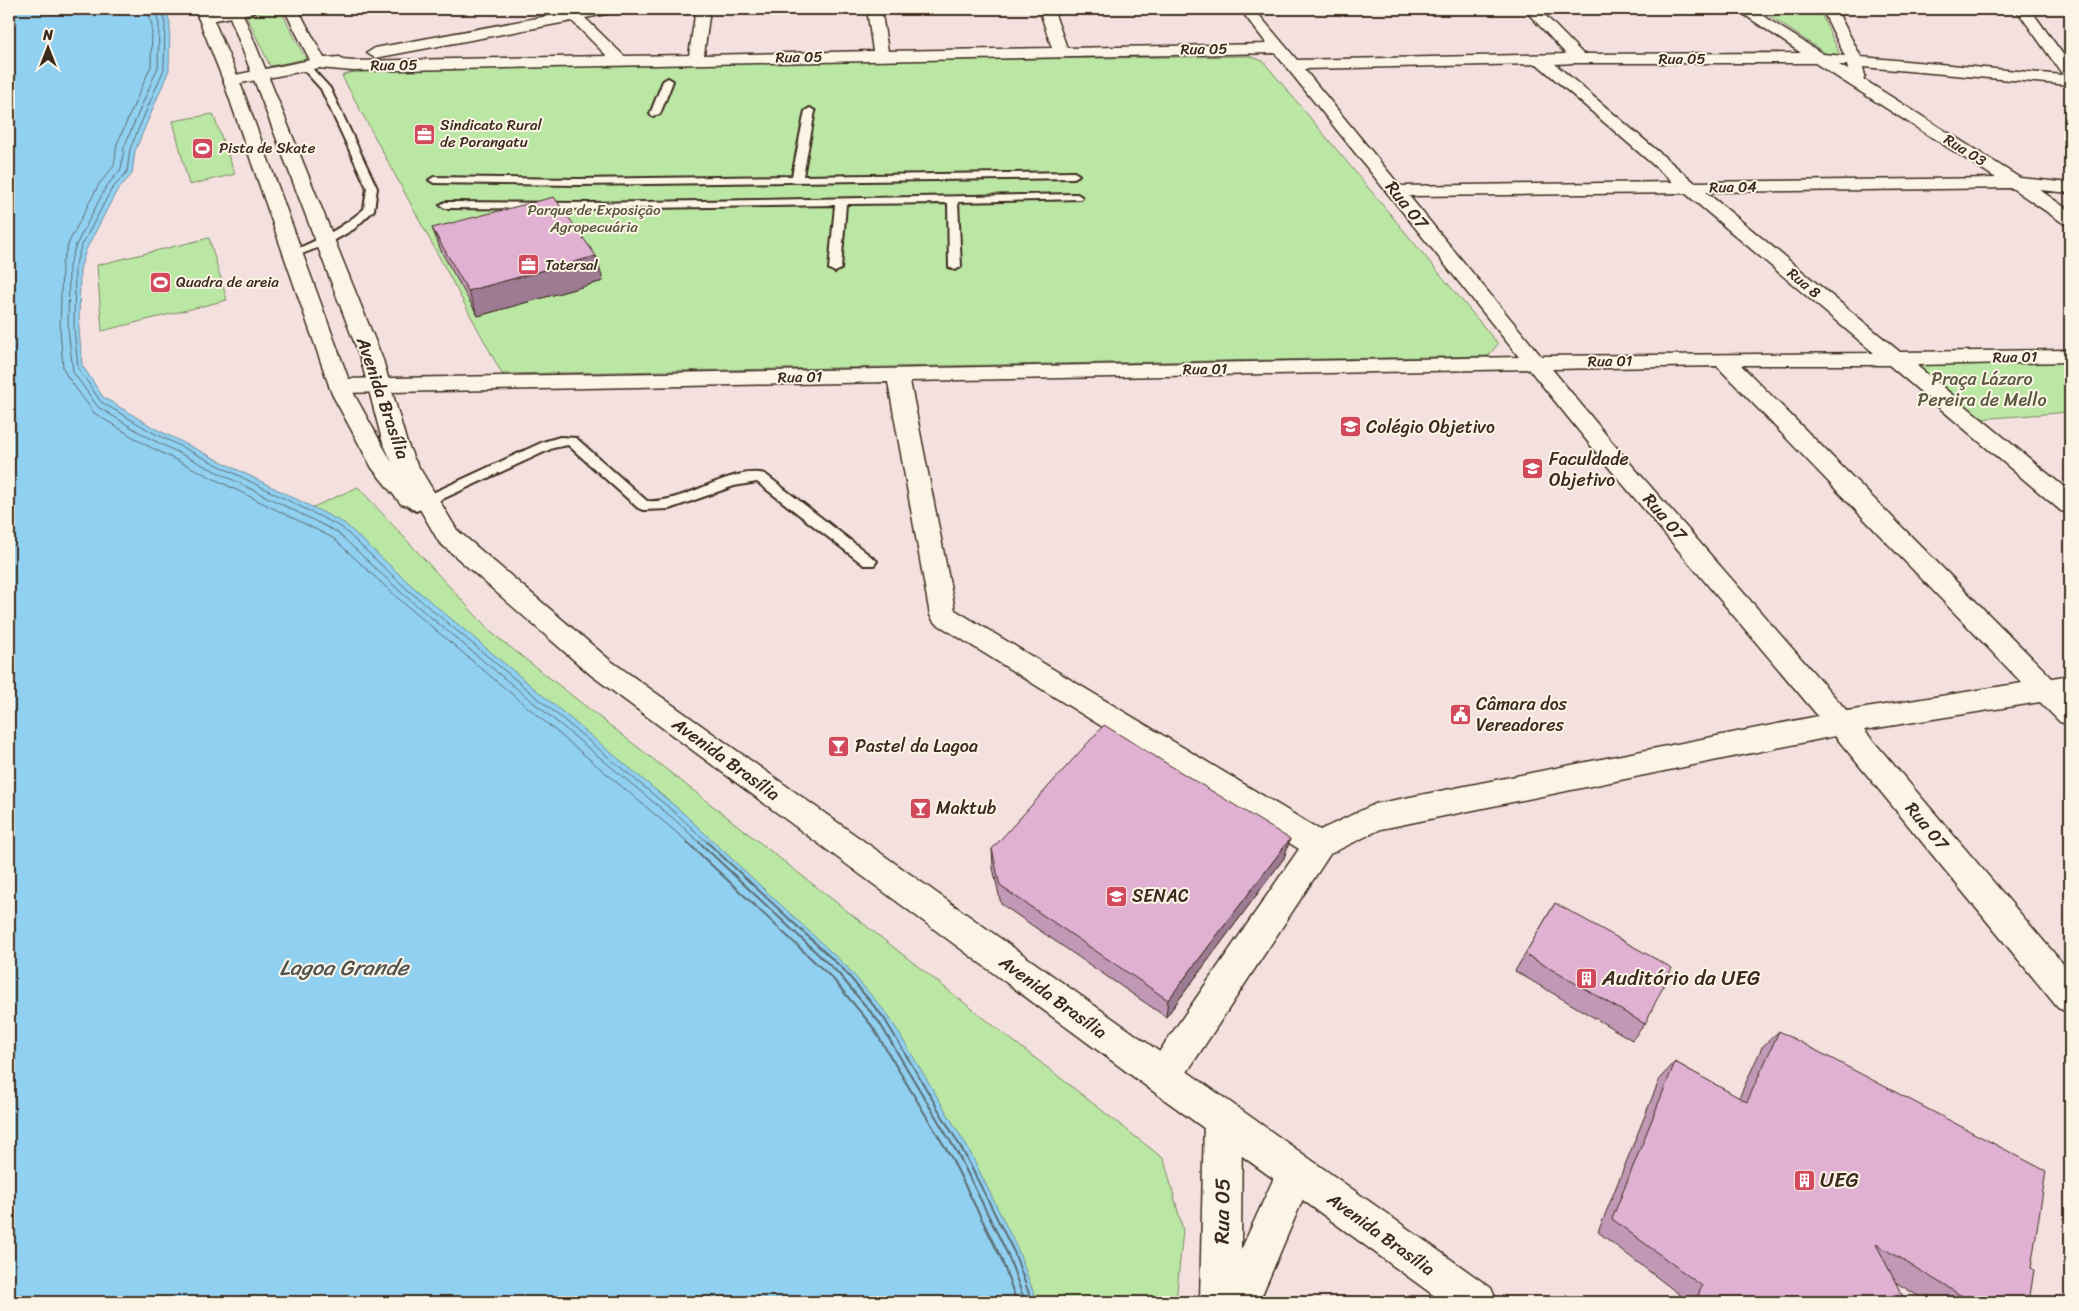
<svg xmlns="http://www.w3.org/2000/svg" width="2079" height="1311" font-family="Sriracha,sans-serif">
  <rect width="100%" height="100%" fill="#f4e1df"/>
  <filter id="ink" filterUnits="userSpaceOnUse"><feTurbulence type="fractalNoise" baseFrequency=".02" numOctaves="2"/><feDisplacementMap in="SourceGraphic" scale="10" xChannelSelector="R" yChannelSelector="G"/><feConvolveMatrix kernelMatrix="1 2 1 2 8 2 1 2 1" color-interpolation-filters="sRGB"/></filter>
  <g filter="url(#ink)">
    <path fill="#bbe7a5" stroke="#7b8862" d="M 280,9 L 306,59 L 270,66 L 246,15 Z
      M 1759,9 L 1819,9 L 1841,57 L 1831,57 Z
      M 1249,56 L 1263,61 L 1498,344 L 1488,356 L 502,374 L 342,76 L 363,68 Z
      M 213,114 L 235,174 L 189,185 L 173,121 Z
      M 209,238 L 227,300 L 102,331 L 97,265 Z
      M 1895,359 L 2070,359 L 2070,412 L 1966,420 Z
      M 358,487 L 492,633 L 1164,1159 L 1183,1230 L 1176,1302 L 990,1302 L 302,512 Z"/>
    <path fill="#90d0f1" stroke="#6e8e9d" d="M 9,9 L 166,9 L 170,23 L 169,70 L 135,151 L 132,174 L 116,192 L 86,250 L 80,269 L 79,328 L 82,365 L 103,397 L 154,428 L 344,523 L 412,586 L 682,812 L 846,966 L 888,1015 L 968,1148 L 1018,1250 L 1037,1302 L 9,1302 Z"/>
    <g fill="none" stroke-linecap="round" stroke-linejoin="round">
      <path stroke="#5d6c72" stroke-width="1" d="M 148,9 L 152,26 L 151,66 L 117,144 L 114,166 L 99,184 L 69,242 L 62,264 L 60,329 L 63,368 L 67,376 L 94,413 L 146,445 L 333,538 L 400,600 L 689,843
        M 155,9 L 159,25 L 158,67 L 124,147 L 121,169 L 106,187 L 76,245 L 69,266 L 68,329 L 73,372 L 98,407 L 149,438 L 337,532 L 404,595 L 675,820 L 700,843
        M 162,9 L 165,24 L 164,69 L 130,149 L 127,172 L 111,190 L 81,247 L 75,267 L 74,328 L 78,368 L 101,402 L 152,432 L 341,527 L 408,590 L 679,816 L 708,843"/>
      <path stroke="#5d6c72" stroke-width="2" d="M 687,842 L 833,979 L 872,1026 L 951,1157 L 1001,1258 L 1017,1302
        M 699,842 L 838,973 L 879,1022 L 958,1154 L 1008,1255 L 1025,1302
        M 707,842 L 843,969 L 884,1018 L 963,1151 L 1014,1252 L 1032,1302"/>
      <defs>
        <path id="service" d="M 302,64 L 308,64 L 330,88 L 377,188 L 374,210 L 354,229 L 330,243 L 294,257 L 290,256 L 290,252 C 318,240 341,229 364,209 L 367,188 L 321,89 L 302,68 Z
          M 668,78 L 673,81 L 660,114 L 652,116 L 650,114 L 663,81 Z
          M 810,108 L 815,111 L 803,176 L 1074,172 L 1079,175 L 1074,178 L 579,185 L 434,183 L 429,180 L 434,177 L 579,179 L 792,176 L 805,111 Z
          M 1077,194 L 1082,197 L 1081,199 L 958,202 L 961,267 L 955,270 L 949,267 L 948,203 L 846,204 L 841,269 L 835,272 L 829,269 L 835,205 L 589,209 L 445,208 L 440,205 L 445,202 L 589,203 Z
          M 560,437 L 576,438 L 647,501 C 685,504 731,465 765,474 L 877,561 L 874,565 L 864,565 L 757,482 L 734,486 L 669,509 L 643,510 L 638,508 L 568,445 L 553,448 L 421,509 L 416,511 L 409,506 L 411,503 L 543,442 Z"/>
        <path id="minor" d="M 231,9 L 259,9 L 252,13 L 205,22 L 198,18 L 200,15 Z
          M 284,9 L 298,9 L 324,58 L 340,57 L 342,60 L 353,61 L 607,56 L 572,21 L 375,58 L 367,53 L 375,48 L 564,13 L 561,9 L 576,9 L 578,11 L 618,9 L 616,12 L 585,18 L 624,56 L 689,55 L 696,9 L 710,9 L 704,55 L 873,51 L 867,9 L 881,9 L 888,51 L 1052,48 L 1039,9 L 1053,9 L 1067,48 L 1267,44 L 1240,9 L 1254,9 L 1297,60 L 1566,54 L 1524,9 L 1539,9 L 1583,54 L 1801,53 L 1736,9 L 1752,9 L 1823,54 L 1845,56 L 1822,9 L 1836,9 L 1861,57 L 2063,75 L 2016,9 L 2030,9 L 2070,64 L 2070,85 L 1863,67 L 1865,76 L 1863,79 L 2020,178 L 2070,183 L 2070,193 L 2040,190 L 2070,211 L 2070,225 L 2063,223 L 2012,188 L 1706,192 L 1900,352 L 2070,350 L 2070,362 L 1916,365 L 2070,492 L 2070,513 L 2061,511 L 1889,365 L 1741,365 L 2052,678 L 2070,675 L 2070,725 L 2060,722 L 2040,702 L 1864,730 L 2070,972 L 2070,1013 L 2058,1008 L 1835,736 L 1381,829 L 1330,854 L 1176,1089 L 1163,1095 L 1150,1089 L 1145,1077 L 1150,1065 L 1299,849 L 934,622 L 930,615 L 888,382 L 340,393 L 332,391 L 329,386 L 332,381 L 340,379 L 1519,357 L 1275,53 L 353,71 L 319,68 L 231,85 L 225,83 L 223,80 L 225,77 L 310,60 ZM 1575,63 L 1815,63 L 1996,178 L 1694,182 L 1555,64 ZM 1537,64 L 1673,182 L 1400,186 L 1304,69 ZM 1839,65 L 1847,65 L 1848,70 ZM 1685,193 L 1874,353 L 1541,356 L 1409,196 ZM 1717,366 L 2022,683 L 1847,711 L 1616,447 L 1552,369 ZM 1529,369 L 1600,457 L 1818,716 L 1375,804 L 1320,830 L 955,610 L 910,381 Z
          M 1223,1101 L 1236,1107 L 1242,1120 L 1241,1250 L 1282,1160 L 1295,1154 L 1308,1160 L 1314,1173 L 1259,1302 L 1200,1302 L 1204,1120 L 1210,1107 Z"/>
        <path id="secondary" d="M 195,9 L 209,9 L 239,80 L 354,394 L 390,459 L 392,462 L 382,440 L 361,360 L 227,9 L 241,9 L 383,360 L 406,440 L 414,459 L 457,530 L 611,661 L 1491,1288 L 1497,1302 L 1443,1302 L 1150,1089 L 591,675 L 439,542 L 417,504 L 410,506 L 401,504 L 372,468 L 332,394 L 223,80 Z"/>
      </defs>
      <use href="#service" stroke="#3b2a1e" stroke-width="4"/>
      <use href="#minor" stroke="#3b2a1e" stroke-width="3"/>
      <use href="#secondary" stroke="#3b2a1e" stroke-width="3"/>
      <use href="#service" fill="#fcf5e5" fill-rule="evenodd"/>
      <use href="#minor" fill="#fcf5e5" fill-rule="evenodd"/>
      <use href="#secondary" fill="#fcf5e5" fill-rule="evenodd"/>
    </g>
    <path fill="#c198b5" stroke="#3b2a1e" d="M 432,228 L 596,256 L 603,281 L 478,316 L 442,253 Z
      M 1290,839 L 1284,858 L 1166,1017 L 1001,904 L 993,868 L 992,849 Z
      M 1555,903 L 1645,1024 L 1632,1040 L 1515,971 Z
      M 1779,1031 L 2031,1268 L 2029,1302 L 1928,1302 L 1895,1282 L 1905,1301 L 1903,1302 L 1682,1302 L 1684,1298 L 1598,1232 L 1660,1078 L 1675,1062 L 1739,1098 L 1762,1047 Z"/>
    <path fill="#9d7c93" stroke="#3b2a1e" d="M 596,256 L 603,281 L 478,316 L 468,291 Z
      M 1290,839 L 1284,858 L 1166,1017 L 1168,1000 Z"/>
    <path fill="#e0b1d2" stroke="#3b2a1e" d="M 554,197 L 596,256 L 468,291 L 432,228 Z
      M 1104,725 L 1290,839 L 1168,1000 L 1000,886 L 992,849 Z
      M 1555,903 L 1672,968 L 1645,1024 L 1525,954 Z
      M 1779,1031 L 2046,1171 L 2031,1268 L 2034,1270 L 2029,1302 L 1972,1302 L 1876,1244 L 1905,1301 L 1898,1302 L 1709,1302 L 1698,1295 L 1702,1286 L 1612,1219 L 1675,1062 L 1747,1102 Z"/>
  </g>
  <defs>
    <symbol id="office-square" viewBox="-11 -11 22 22"><rect x="-9" y="-9" width="18" height="18" rx="4" fill="#d1495b" stroke="#fcf5e5"/><path d="M-6-3h4V-5.5h4V-3h4V5H-6ZM-1-4.5V-3h2v-1.5ZM-6 0V1H6V0Z" fill="#fff"/></symbol>
    <symbol id="stadium-square" viewBox="-11 -11 22 22"><rect x="-9" y="-9" width="18" height="18" rx="4" fill="#d1495b" stroke="#fcf5e5"/><path d="M0-5a6.5 5 0 1 0 0 10a6.5 5 0 1 0 0-10ZM-3.5-1.8h7v3.6h-7Z" fill="#fff"/></symbol>
    <symbol id="school-square" viewBox="-11 -11 22 22"><rect x="-9" y="-9" width="18" height="18" rx="4" fill="#d1495b" stroke="#fcf5e5"/><path d="M0-5L7-2L0 1L-7-2ZM-4 1L0 2.5L4 1V4Q0 6-4 4Z" fill="#fff"/></symbol>
    <symbol id="university-square" viewBox="-11 -11 22 22"><rect x="-9" y="-9" width="18" height="18" rx="4" fill="#d1495b" stroke="#fcf5e5"/><path d="M0-5L7-2L0 1L-7-2ZM-4 1L0 2.5L4 1V4Q0 6-4 4Z" fill="#fff"/></symbol>
    <symbol id="civic-square" viewBox="-11 -11 22 22"><rect x="-9" y="-9" width="18" height="18" rx="4" fill="#d1495b" stroke="#fcf5e5"/><path d="M-.6-6.5H3V-4.5H.6V-3L4-1V1h2V6H-6V1h2V-1L-.6-3ZM-1.2 2.5V6h2.4V2.5Z" fill="#fff"/></symbol>
    <symbol id="bar-square" viewBox="-11 -11 22 22"><rect x="-9" y="-9" width="18" height="18" rx="4" fill="#d1495b" stroke="#fcf5e5"/><path d="M-6-5H6L.8 .8V4.5H3.5V6h-7V4.5H-.8V.8Z" fill="#fff"/></symbol>
    <symbol id="building-square" viewBox="-11 -11 22 22"><rect x="-9" y="-9" width="18" height="18" rx="4" fill="#d1495b" stroke="#fcf5e5"/><path d="M-4-6H4V6H1V3H-1V6H-4ZM-2.5-4.3h1.7v1.8h-1.7ZM.8-4.3h1.7v1.8H.8ZM-2.5-1h1.7V.8h-1.7ZM.8-1h1.7V.8H.8Z" fill="#fff"/></symbol>
  </defs>
  <g fill-rule="evenodd">
    <use href="#office-square" x="412" y="122" width="25" height="25"/>
    <use href="#stadium-square" x="190" y="136" width="25" height="25"/>
    <use href="#office-square" x="516" y="252" width="25" height="25"/>
    <use href="#stadium-square" x="148" y="270" width="25" height="25"/>
    <use href="#school-square" x="1338" y="414" width="25" height="25"/>
    <use href="#university-square" x="1520" y="456" width="25" height="25"/>
    <use href="#civic-square" x="1448" y="702" width="25" height="25"/>
    <use href="#bar-square" x="826" y="734" width="25" height="25"/>
    <use href="#bar-square" x="908" y="796" width="25" height="25"/>
    <use href="#university-square" x="1104" y="884" width="25" height="25"/>
    <use href="#building-square" x="1574" y="966" width="25" height="25"/>
    <use href="#building-square" x="1792" y="1168" width="25" height="25"/>
  </g>
  <g text-anchor="middle" dominant-baseline="central" stroke-width="4" stroke-linejoin="round" paint-order="stroke">
    <g font-size="15" fill="#3b2a1e" stroke="#fcf5e5">
      <text transform="translate(1204 49) rotate(-1)">Rua 05</text>
      <text transform="translate(799 57) rotate(-1)">Rua 05</text>
      <text x="1682" y="59">Rua 05</text>
      <text transform="translate(394 65) rotate(-1)">Rua 05</text>
      <text transform="translate(1965 150) rotate(32)">Rua 03</text>
      <text transform="translate(1733 187) rotate(-1)">Rua 04</text>
      <text transform="translate(1804 283) rotate(40)">Rua 8</text>
      <text transform="translate(2015 357) rotate(-1)">Rua 01</text>
      <text transform="translate(1610 361) rotate(-1)">Rua 01</text>
      <text transform="translate(1205 369) rotate(-1)">Rua 01</text>
      <text transform="translate(800 377) rotate(-1)">Rua 01</text>
    </g>
    <g font-size="15" fill="#3b2a1e" stroke="#fcf5e5" text-anchor="start">
      <text x="440" y="125">Sindicato Rural<tspan x="440" dy="17">de Porangatu</tspan></text>
      <text x="219" y="148">Pista de Skate</text>
      <text x="545" y="265">Tatersal</text>
      <text x="176" y="282">Quadra de areia</text>
    </g>
    <g font-size="15" fill="#5b5940" stroke="#fcf5e5">
      <text x="594" y="210">Parque de Exposição<tspan x="594" dy="17">Agropecuária</tspan></text>
    </g>
    <g font-size="18" fill="#3b2a1e" stroke="#fcf5e5">
      <text transform="translate(1407 205) rotate(51)">Rua 07</text>
      <text transform="translate(383 398) rotate(71)">Avenida Brasília</text>
      <text transform="translate(1665 517) rotate(49)">Rua 07</text>
      <text transform="translate(726 759) rotate(36)">Avenida Brasília</text>
      <text transform="translate(1927 826) rotate(50)">Rua 07</text>
      <text transform="translate(1053 997) rotate(36)">Avenida Brasília</text>
      <text transform="translate(1381 1234) rotate(36)">Avenida Brasília</text>
    </g>
    <g font-size="18" fill="#5b5940" stroke="#fcf5e5">
      <text x="1982" y="379">Praça Lázaro<tspan x="1982" dy="21">Pereira de Mello</tspan></text>
    </g>
    <g font-size="18" fill="#3b2a1e" stroke="#fcf5e5" text-anchor="start">
      <text x="1366" y="427">Colégio Objetivo</text>
      <text x="1549" y="459">Faculdade<tspan x="1549" dy="21">Objetivo</tspan></text>
      <text x="1476" y="704">Câmara dos<tspan x="1476" dy="21">Vereadores</tspan></text>
      <text x="855" y="746">Pastel da Lagoa</text>
      <text x="936" y="808">Maktub</text>
      <text x="1132" y="896">SENAC</text>
    </g>
    <g font-size="21" fill="#3b2a1e" stroke="#fcf5e5" text-anchor="start">
      <text x="1602" y="978">Auditório da UEG</text>
      <text x="1820" y="1180">UEG</text>
    </g>
    <g font-size="21" fill="#3b2a1e" stroke="#fcf5e5">
      <text transform="translate(1222 1211) rotate(-89)">Rua 05</text>
    </g>
    <g font-size="22" font-style="italic" fill="#505453" stroke="#fcf5e5">
      <text x="344" y="967">Lagoa Grande</text>
    </g>
  </g>
  <rect width="2079" height="1311" fill="none" stroke="#fcf5e5" stroke-width="30"/>
  <rect x="15" y="15" width="2049" height="1281" fill="none" stroke="#3b2a1e" stroke-width="2" filter="url(#ink)"/>
  <g transform="translate(48 48)" stroke="#fcf5e5" stroke-width="4" paint-order="stroke">
  <path d="M0-4L9 19L0 12L-9 19Z" fill="#3b2a1e"/>
  <text y="-8" font-size="14" font-weight="bold" text-anchor="middle" fill="#3b2a1e">N</text>
  </g>
</svg>
